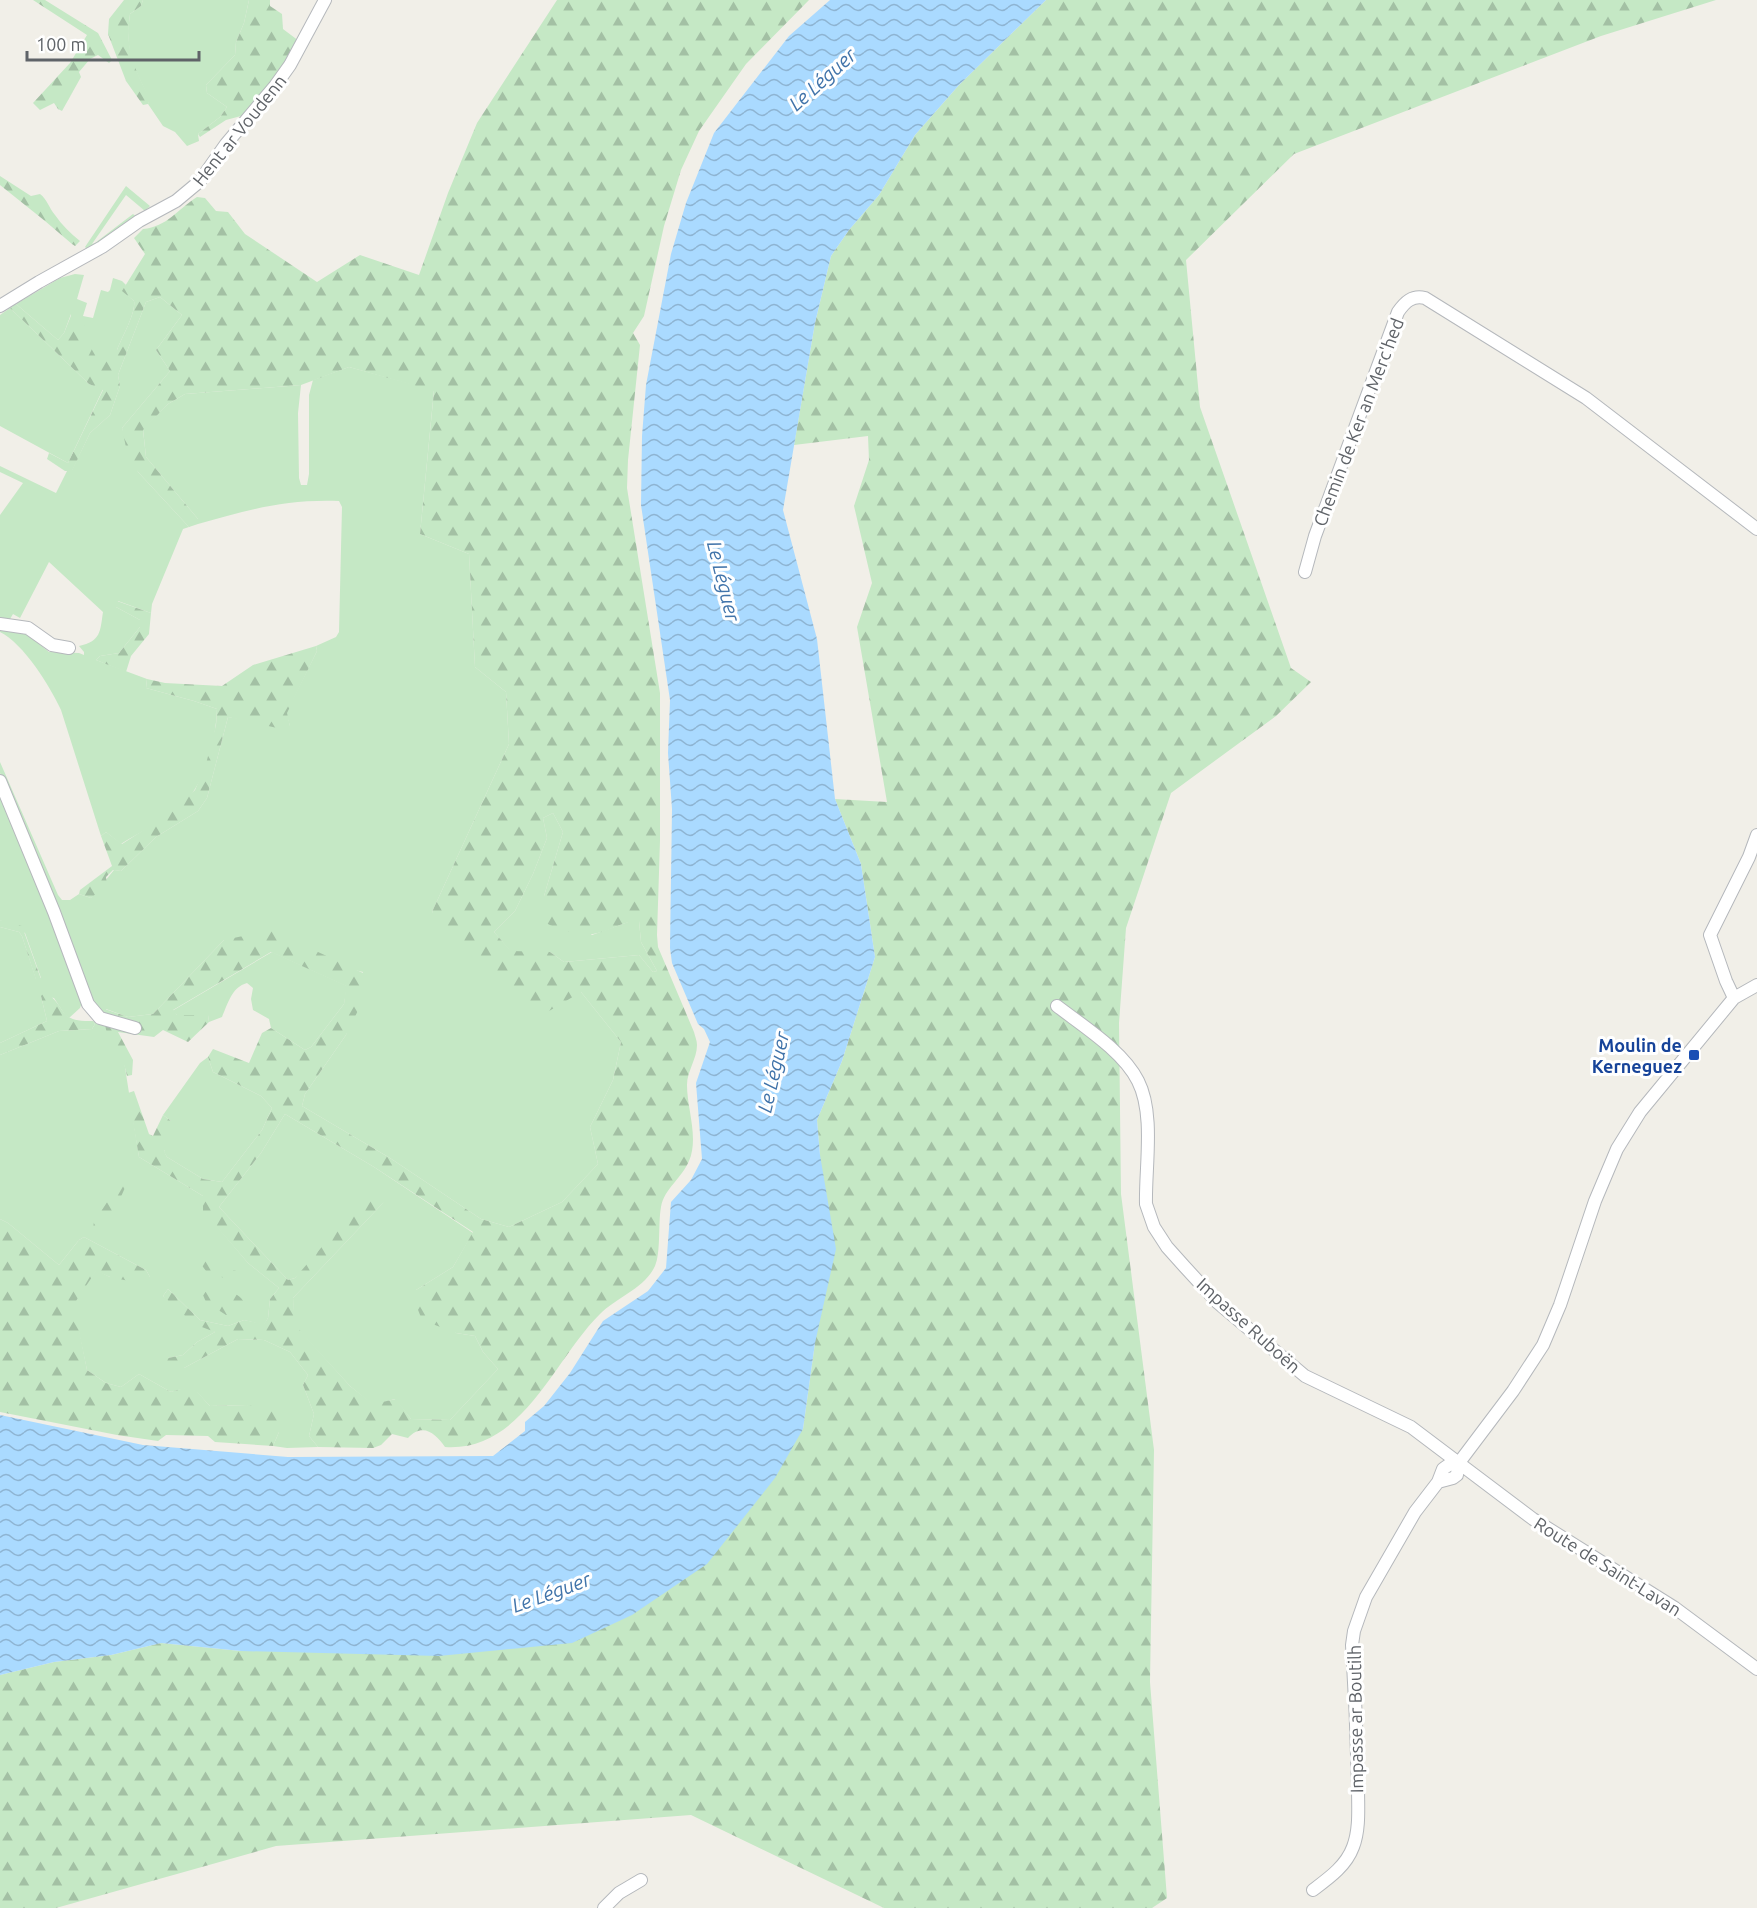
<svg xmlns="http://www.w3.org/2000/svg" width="1757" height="1908" font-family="Ubuntu,sans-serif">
  <defs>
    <pattern id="forest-firs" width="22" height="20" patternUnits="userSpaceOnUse" patternTransform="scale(1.5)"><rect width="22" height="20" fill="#c5e8c5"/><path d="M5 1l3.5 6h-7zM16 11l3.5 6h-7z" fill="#a3c0a4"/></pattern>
    <pattern id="water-waves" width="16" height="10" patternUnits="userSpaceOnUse" patternTransform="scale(1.5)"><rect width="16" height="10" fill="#aadaff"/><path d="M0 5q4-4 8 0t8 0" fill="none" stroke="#8eb4d2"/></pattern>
  </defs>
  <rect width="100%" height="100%" fill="#f1efe8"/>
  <path fill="#c5e8c5" d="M 143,0 L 249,0 L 244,23 L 236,42 L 235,55 L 206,85 L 207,93 L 227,107 L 220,117 L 198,134 L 199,141 L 187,146 L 175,132 L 163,126 L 148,104 L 149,99 L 130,58 L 128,31 L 130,14 L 141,6 Z
    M 126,186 L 150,206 L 145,211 L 126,195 L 92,244 L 95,243 L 133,214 L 137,217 L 99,246 L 87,249 L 85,247 Z
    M 75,274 L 84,275 L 77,299 L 87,303 L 83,316 L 93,318 L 101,290 L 108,292 L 110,290 L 113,278 L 122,281 L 126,285 L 123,291 L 134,301 C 136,313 122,337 117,350 L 85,364 L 76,355 L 71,314 L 64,333 L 58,340 L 16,304 L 60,278 Z
    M 160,297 L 182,315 L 156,350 L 170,371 L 122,428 L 138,472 L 189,527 L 183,529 L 152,604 L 151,613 L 118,601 L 116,607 L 140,620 L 140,627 L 119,653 L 100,656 L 96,660 L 147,679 L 146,688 L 194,701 L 217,709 C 216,735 209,767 195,789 C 182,812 143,830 121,844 L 106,832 L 101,836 L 61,710 C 50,686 24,644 0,632 L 0,628 L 23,631 L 49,652 L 79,653 L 84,655 L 84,652 L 79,646 C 101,641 100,632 103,612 L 49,562 L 20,618 L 13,614 L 10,619 L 0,618 L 0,515 L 23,483 L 0,472 L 0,466 L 56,493 L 67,471 L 72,470 L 90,433 L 110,415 L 120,386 L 118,375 L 146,302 Z
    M 10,308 L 89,384 L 103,389 L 68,463 L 0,426 L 0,315 Z
    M 349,367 L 434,390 L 420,534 L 469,554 L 475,667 L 506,692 L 509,744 L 432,912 L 581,992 L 621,1042 L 613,1080 L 590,1127 L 598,1164 L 562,1202 L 509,1227 L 481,1219 L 390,1158 L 302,1106 L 305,1094 L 346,1035 L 363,972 L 224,940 L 153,1014 L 128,1017 L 106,1009 L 105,1015 L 95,1008 L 56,905 L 0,773 L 0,762 L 58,895 L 62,900 L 70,900 L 79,894 L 91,898 L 114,870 L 121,871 L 156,837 L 198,811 L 207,798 L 228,717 L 290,726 L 286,713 L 317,651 L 316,646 L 336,637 L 339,632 L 342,507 L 339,501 C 285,499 248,510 198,524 L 198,519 L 146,457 L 143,429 L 168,404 L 185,394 L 301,385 L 298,413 L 299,478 L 301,485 L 307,485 L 309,474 L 309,395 L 313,380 Z
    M 0,785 L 82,1002 L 80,1008 L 69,1018 L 65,1015 L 54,998 L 41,996 L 47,1021 L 0,1043 L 0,927 L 19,932 L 22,936 L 36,979 L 41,978 L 25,933 L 0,920 Z
    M 553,813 L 563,832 L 544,896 L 592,935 L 631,921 L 639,921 L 641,942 L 657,971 L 653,972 L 639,955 L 564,962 L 550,952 L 511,952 L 494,932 L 515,911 L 533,874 L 547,838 L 543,818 Z
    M 272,952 L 347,986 L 344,1004 L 311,1047 L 305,1050 L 271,1028 L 269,1019 L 253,1010 L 251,999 L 253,988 L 247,983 C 232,987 228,1003 222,1017 L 209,1022 L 208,1015 L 177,1015 L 172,1011 Z
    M 93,1021 L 105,1024 L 124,1061 L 139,1157 L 203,1196 L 204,1211 L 248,1263 L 279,1288 L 270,1299 L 268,1318 L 264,1325 L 244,1320 L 228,1326 L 200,1320 L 168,1289 L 163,1296 L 215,1332 L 197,1342 L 183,1355 L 168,1358 L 184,1368 L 238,1339 L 264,1340 L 290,1352 L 308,1375 L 303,1385 L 314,1414 L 309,1436 L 318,1447 L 287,1448 L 273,1446 L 279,1432 L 247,1405 L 210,1406 C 194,1389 194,1385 171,1392 L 139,1374 L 121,1387 L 106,1383 L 87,1370 L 73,1304 L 96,1270 L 110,1277 L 150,1277 L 146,1270 L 84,1237 L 79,1240 L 59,1265 L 8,1223 L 0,1219 L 0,1055 L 59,1031 L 92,1029 L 95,1024 Z
    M 208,1057 L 213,1072 L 261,1096 L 272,1108 L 262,1130 L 222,1182 L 203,1179 L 167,1157 L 164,1152 L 171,1121 L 163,1115 L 200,1063 Z
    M 285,1114 L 374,1167 L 473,1233 L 453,1267 L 416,1290 L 456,1333 L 475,1336 L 483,1352 L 498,1369 L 450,1420 L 411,1419 L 395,1399 L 373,1405 L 350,1386 L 294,1325 L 293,1298 L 384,1202 L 295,1278 L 288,1280 L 219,1207 L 261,1153 Z"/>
  <path fill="url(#forest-firs)" fill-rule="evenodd" d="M 33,0 L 45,0 L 98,33 L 112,60 L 109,63 L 98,55 L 90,59 L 79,72 L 81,77 L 62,111 L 58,109 L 54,103 L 40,110 L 33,103 L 70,63 L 87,35 Z
    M 124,0 L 143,0 L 141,6 L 130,14 C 125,53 134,66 150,99 L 148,104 L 143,105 L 126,81 L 108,34 L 109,19 Z
    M 249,0 L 270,0 L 270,6 L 282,14 L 283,29 L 299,41 L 289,59 L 247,112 L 241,116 L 226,120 L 200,137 L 198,134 L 220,117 L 227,107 L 207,93 L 206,85 L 235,55 L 236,42 L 244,23 Z
    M 557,0 L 809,0 L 746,64 L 699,131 L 681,170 L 664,226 L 644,316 L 633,333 L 640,345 L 628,460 L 627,488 L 660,693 L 660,841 L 657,935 L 658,947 L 694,1032 C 695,1036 697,1041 697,1045 C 697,1059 687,1071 687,1085 C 687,1109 699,1138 689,1161 C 682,1178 664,1189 661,1207 C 658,1223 661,1253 655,1266 C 645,1288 616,1298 600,1314 C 554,1359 523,1452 445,1447 C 436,1434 423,1422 408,1438 L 392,1434 L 381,1445 L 373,1448 L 318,1447 L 309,1436 L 314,1414 L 303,1385 L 308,1375 L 290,1352 L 264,1340 L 238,1339 L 184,1368 L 172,1370 L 165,1362 L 168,1358 L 183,1355 L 197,1342 L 215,1332 L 194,1324 L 163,1296 L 168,1289 L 200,1320 L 228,1326 L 244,1320 L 264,1324 L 268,1318 L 270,1299 L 279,1288 L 248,1263 L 203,1211 L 203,1196 L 139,1157 L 128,1093 L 134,1091 L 149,1134 L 153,1136 L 163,1115 L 171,1121 L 176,1136 L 164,1151 L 167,1157 L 203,1179 L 222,1182 L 262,1130 L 272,1108 L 261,1096 L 213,1072 L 208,1057 L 213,1049 L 249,1063 L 262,1033 L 271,1028 L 305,1050 L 311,1047 L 344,1004 L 346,986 L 271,952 L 173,1010 L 177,1015 L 208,1015 L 209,1022 L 188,1042 L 163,1030 L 154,1037 L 118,1032 L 133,1060 L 132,1075 L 127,1076 C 123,1055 117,1054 109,1037 C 104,1028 105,1018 105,1009 L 128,1017 L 153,1014 L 224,940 L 271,930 L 363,973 L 369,988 L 346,1035 L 305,1094 L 302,1106 L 390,1158 L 481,1219 L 509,1227 L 562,1202 L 598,1164 L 590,1127 L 613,1080 L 621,1042 L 581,992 L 539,1017 L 432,912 L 509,744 L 506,692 L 475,667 L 469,554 L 420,534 L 434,391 L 349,367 L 301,385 L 185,394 L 168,404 L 143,430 L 146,457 L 198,519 L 198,524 L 189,527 L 138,472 L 128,457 L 122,428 L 170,371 L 156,350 L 182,315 L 160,297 L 146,302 L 118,375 L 120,386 L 110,415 L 90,433 L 72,471 L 65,471 L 47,459 L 49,453 L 68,463 L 103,390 L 89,384 L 10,308 L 16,304 L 58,340 L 64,333 L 72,313 L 86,327 L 76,354 L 85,363 L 94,345 L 103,342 L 117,350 C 122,337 136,313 134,301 L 122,291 L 145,254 L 134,238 L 143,229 C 167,227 178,209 197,197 L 205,198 L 216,211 L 228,212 L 245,234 L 317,282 L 360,255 L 419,275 L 448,193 L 477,123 ZM 553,813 L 563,832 L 544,896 L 546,923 C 559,930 578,936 593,934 C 609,932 622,921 639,921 L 641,942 L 657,971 L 653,972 L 639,955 L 564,962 L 550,952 L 511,951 L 494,932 L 515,911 L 533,874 L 547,838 L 543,818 ZM 285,1114 L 374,1167 L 473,1232 L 453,1267 L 416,1290 L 413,1297 L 422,1320 L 456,1333 L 475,1336 L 483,1352 L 498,1369 L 450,1420 L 411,1419 L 396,1399 L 373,1404 L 350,1386 L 295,1325 L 293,1298 L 384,1202 L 371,1190 L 295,1278 L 288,1280 L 219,1207 L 261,1153 Z
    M 1046,0 L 1716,0 L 1601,36 L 1294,154 L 1186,260 L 1200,407 L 1291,668 L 1311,682 L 1276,716 L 1171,793 L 1126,928 L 1119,1023 L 1121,1194 L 1154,1450 L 1150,1682 L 1167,1898 L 1152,1908 L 884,1908 L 691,1815 L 276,1846 L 56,1908 L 0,1908 L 0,1675 L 54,1662 L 111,1655 L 161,1643 L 241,1651 L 330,1651 L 803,1429 L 815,1343 L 820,1155 L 817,1120 L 842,1061 L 875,957 L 861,864 L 835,799 L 887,802 L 857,627 L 872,583 L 854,506 L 869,460 L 868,436 L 794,445 L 815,323 L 831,256 L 849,230 L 879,195 L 915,135 L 959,85 Z
    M 0,176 L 31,196 L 40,194 C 47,199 49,208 55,215 C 62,225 70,233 80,241 L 75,246 L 72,244 L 45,221 L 0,185 Z
    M 117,601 L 151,613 L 149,634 L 131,656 L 126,672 L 96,660 L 100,656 L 119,653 L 140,627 L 140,620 L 116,607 L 115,603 Z
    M 316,646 L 317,651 L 287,713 L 290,726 L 286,730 L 228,717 L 207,798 L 198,811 L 156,837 L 121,871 L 113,870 L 106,877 L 107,885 L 91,898 L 79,894 L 80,890 L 112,866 L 101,836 L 106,832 L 122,844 L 173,811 L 195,790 L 206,764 L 216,725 L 217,709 L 194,701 L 146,688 L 147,679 L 165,683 L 222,686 L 253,665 Z
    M 0,920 L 22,926 L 41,979 L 36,980 L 22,936 L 19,932 L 0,927 Z
    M 45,992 C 69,1008 56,1022 93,1021 L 95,1024 L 92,1029 L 59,1031 L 0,1055 L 0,1043 L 47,1021 L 41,996 Z
    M 131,1166 L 136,1170 L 128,1181 L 106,1230 L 100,1232 L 93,1228 L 94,1222 Z
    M 0,1219 L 8,1223 L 59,1265 L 79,1240 L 84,1237 L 146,1270 L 150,1277 L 143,1284 L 110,1277 L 96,1271 L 74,1304 L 87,1370 L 106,1383 L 121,1387 L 139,1374 L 171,1392 C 195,1384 193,1388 210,1406 L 247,1405 L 280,1411 L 285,1418 L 273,1446 L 215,1442 L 208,1436 L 166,1435 L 158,1441 L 117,1435 L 0,1412 Z
    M 204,1253 L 218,1266 L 240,1272 L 240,1276 L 229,1280 L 206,1271 L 198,1260 Z
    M 207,1290 C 221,1294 241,1288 245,1306 L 239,1312 L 226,1315 L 206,1302 L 203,1295 Z"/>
  <path fill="url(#water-waves)" d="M 830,0 L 1046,0 L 959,85 L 915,135 L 879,195 L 849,230 L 831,256 L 815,323 L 783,510 L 817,639 L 835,799 L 861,864 L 875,957 L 842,1061 L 817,1120 L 820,1155 L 836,1249 L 815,1343 L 803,1429 L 775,1478 L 707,1564 L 632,1615 L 572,1643 L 439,1656 L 241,1651 L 161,1643 L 111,1655 L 54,1662 L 0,1675 L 0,1415 L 143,1445 L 288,1457 L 493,1456 L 525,1431 L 525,1422 L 544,1406 L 570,1373 L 603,1321 L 648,1291 L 666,1268 L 671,1202 L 691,1180 L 702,1159 L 696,1083 L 710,1042 L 704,1029 L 698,1024 L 672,963 L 670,948 L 672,809 L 668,753 L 670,700 L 641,505 L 642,436 L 646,385 L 671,254 L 686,203 L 714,133 L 789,36 Z"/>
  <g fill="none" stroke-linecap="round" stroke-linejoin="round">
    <defs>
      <path id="street" d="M 0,306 L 39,282 L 102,247 L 139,221 L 176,201 L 200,181 L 226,144 L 275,86 L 290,65 L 325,0
        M 1305,572 L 1315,536 L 1398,312 C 1405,302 1412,295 1425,298 L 1586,398 L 1757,529
        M 0,624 L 28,628 L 52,645 L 69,648
        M 0,781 L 54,912 L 88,1004 L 100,1018 L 135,1028
        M 1734,998 L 1726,981 L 1710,935 L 1749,857 L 1757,835
        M 1057,1006 C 1083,1026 1123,1051 1138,1081 C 1155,1114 1145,1168 1146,1204 L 1154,1227 L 1167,1247 L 1184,1266 L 1218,1303 L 1305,1376 L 1411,1427 L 1533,1519 L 1675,1608 L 1757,1669
        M 1458,1464 L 1513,1391 L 1543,1345 L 1560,1305 L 1595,1201 L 1617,1149 L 1640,1112 L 1734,998 L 1757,985
        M 1438,1482 L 1453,1478 L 1457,1475 L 1458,1464
        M 1313,1890 C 1329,1878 1346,1866 1353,1847 C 1360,1829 1358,1807 1358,1788 C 1357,1740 1355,1692 1352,1645 L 1354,1631 L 1366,1597 L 1415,1512 L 1438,1482 L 1443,1469 L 1450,1464 L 1458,1464
        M 604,1908 L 619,1893 L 641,1880"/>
    </defs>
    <use href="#street" stroke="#b5b8bc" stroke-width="14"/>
    <use href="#street" stroke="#fff" stroke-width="12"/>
  </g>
  <rect fill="#1a4fb4" stroke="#fff" stroke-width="2" x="1688" y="1049" width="12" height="12" rx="3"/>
  <g text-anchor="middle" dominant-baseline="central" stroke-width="6" stroke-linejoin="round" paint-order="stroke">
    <g font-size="18" fill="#5f6368" stroke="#fff">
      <text transform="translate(239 130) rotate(-51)">Hent ar Voudenn</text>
      <text transform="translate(1358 422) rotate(-69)">Chemin de Ker an Merc'hed</text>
      <text transform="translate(1249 1325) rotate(42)">Impasse Ruboën</text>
      <text transform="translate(1608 1566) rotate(32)">Route de Saint-Lavan</text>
      <text transform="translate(1355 1719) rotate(-91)">Impasse ar Boutilh</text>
    </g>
    <g font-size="18" font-weight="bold" fill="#164399" stroke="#fff" text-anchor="end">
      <text x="1682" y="1045">Moulin de<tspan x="1682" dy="21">Kerneguez</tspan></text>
    </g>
    <g font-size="20" font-style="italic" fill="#4174aa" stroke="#fff">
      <text transform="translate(822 79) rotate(-42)">Le Léguer</text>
      <text transform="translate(724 581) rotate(76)">Le Léguer</text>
      <text transform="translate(773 1072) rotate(-77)">Le Léguer</text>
      <text transform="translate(551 1592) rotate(-20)">Le Léguer</text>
    </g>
  </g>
  <path d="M27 51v9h172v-9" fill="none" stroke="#5f6368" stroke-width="3"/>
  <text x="36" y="51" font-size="18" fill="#5f6368" stroke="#ffffff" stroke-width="4.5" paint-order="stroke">100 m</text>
</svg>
